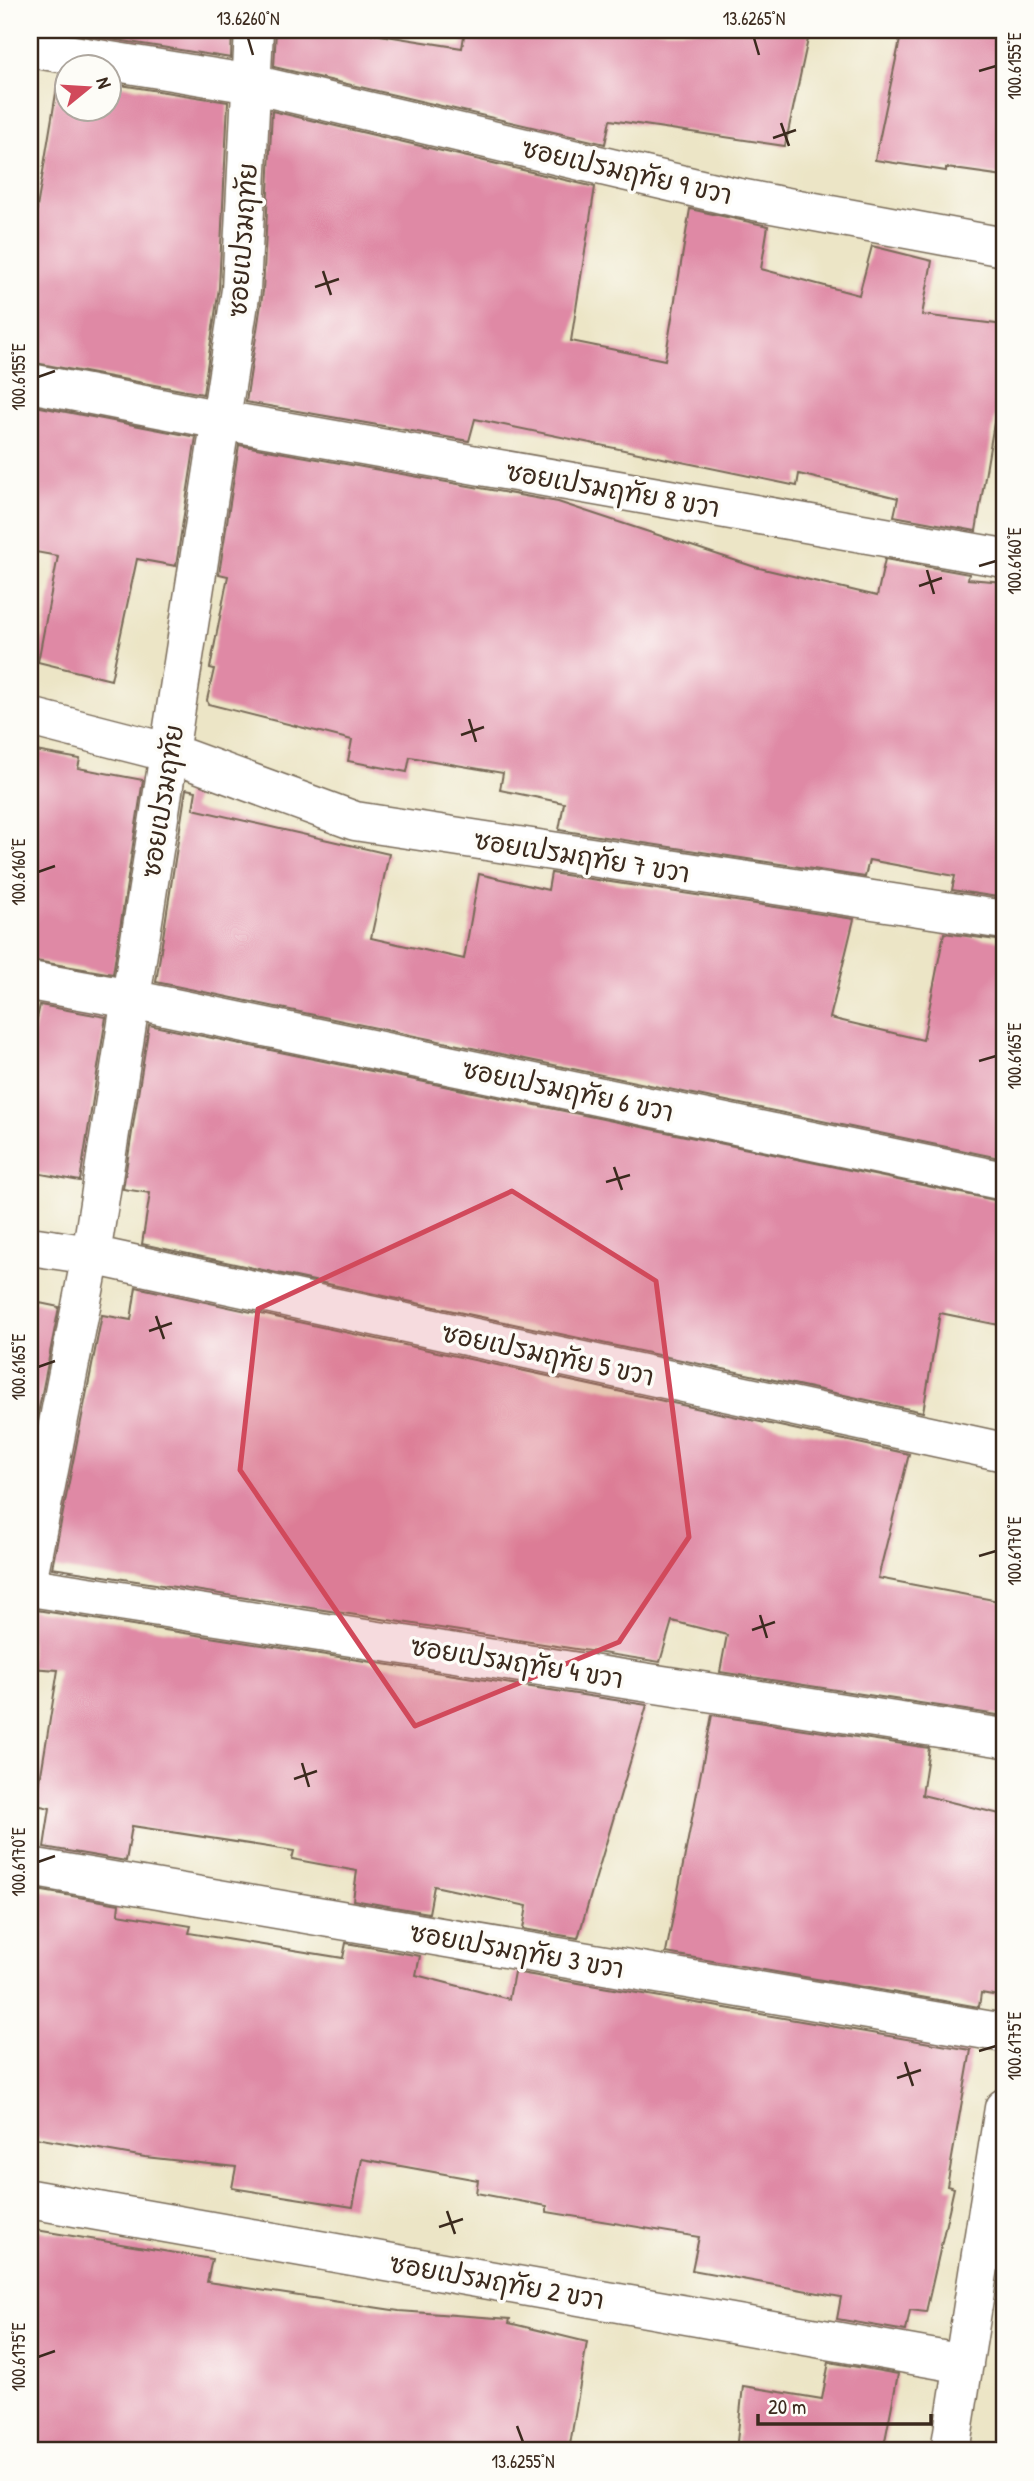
<svg xmlns="http://www.w3.org/2000/svg" width="1034" height="2481" font-family="'Patrick Hand','Playpen Sans Thai',sans-serif">
  <rect width="100%" height="100%" fill="#fdfcf7"/>
  <filter id="ink" filterUnits="userSpaceOnUse"><feTurbulence type="fractalNoise" baseFrequency=".0143" numOctaves="2"/><feDisplacementMap in="SourceGraphic" scale="14" xChannelSelector="R" yChannelSelector="G"/><feConvolveMatrix kernelMatrix="1 2 1 2 8 2 1 2 1" color-interpolation-filters="sRGB"/></filter>
  <filter id="wash" filterUnits="userSpaceOnUse"><feTurbulence type="fractalNoise" baseFrequency=".00686" numOctaves="4" result="noise"/><feDisplacementMap in="SourceGraphic" scale="28" xChannelSelector="R" yChannelSelector="G"/><feGaussianBlur stdDeviation="1.57" result="paint"/><feColorMatrix in="noise" values="0 0 0 0 0 0 0 0 0 0 0 0 0 0 0 0 0 1.4 0 .05"/><feComposite in="paint" operator="in"/></filter>
  <g filter="url(#wash)">
    <rect width="100%" height="100%" fill="#ece5c6"/>
    <g id="blocks">
      <path fill="#df89a5" d="M 66,30 L 232,30 L 231,58 L 66,32 Z
        M 276,30 L 349,30 L 462,48 L 465,30 L 810,30 L 785,146 L 610,120 L 605,144 L 274,67 Z
        M 902,30 L 1004,30 L 1004,176 L 946,168 L 946,171 L 875,160 Z
        M 59,75 L 66,76 L 66,108 L 108,108 L 108,83 L 228,102 L 219,288 L 203,394 L 30,362 L 30,250 Z
        M 272,111 L 595,187 L 571,341 L 665,360 L 690,209 L 768,226 L 761,269 L 859,295 L 872,246 L 932,261 L 922,315 L 1004,325 L 1004,406 L 997,405 L 976,531 L 894,516 L 898,498 L 799,474 L 797,486 L 475,419 L 469,441 L 246,402 L 263,291 Z
        M 30,405 L 196,437 L 176,566 L 137,559 L 111,680 L 38,662 L 58,556 L 30,551 Z
        M 239,445 L 558,502 L 755,567 L 877,596 L 885,559 L 969,574 L 968,579 L 1004,582 L 1004,898 L 952,890 L 955,876 L 869,860 L 865,877 L 559,830 L 564,803 L 500,790 L 503,773 L 410,757 L 407,772 L 348,761 L 352,740 L 208,704 L 207,700 L 214,669 L 210,668 L 228,576 L 219,574 Z
        M 30,750 L 80,759 L 78,768 L 143,780 L 113,974 L 30,960 Z
        M 186,789 L 196,791 L 193,809 L 389,854 L 371,938 L 464,959 L 479,874 L 548,890 L 551,873 L 854,919 L 830,1018 L 923,1040 L 944,933 L 1004,941 L 1004,1159 L 156,982 Z
        M 40,1005 L 106,1017 L 80,1181 L 30,1172 L 30,1049 Z
        M 149,1025 L 1004,1202 L 1004,1326 L 940,1313 L 923,1412 L 142,1244 L 150,1193 L 123,1189 Z
        M 136,1287 L 909,1454 L 878,1578 L 1004,1602 L 1004,1716 L 720,1672 L 727,1635 L 672,1621 L 660,1662 L 52,1568 L 102,1315 L 131,1320 Z
        M 30,1301 L 59,1307 L 30,1454 Z
        M 30,1609 L 647,1705 L 578,1938 L 523,1929 L 527,1906 L 434,1886 L 429,1913 L 353,1900 L 357,1871 L 292,1859 L 294,1851 L 132,1826 L 126,1861 L 44,1847 L 50,1808 L 36,1805 L 58,1670 L 30,1668 Z
        M 712,1715 L 929,1748 L 922,1795 L 1004,1815 L 1004,1997 L 981,1993 L 979,2007 L 666,1953 Z
        M 37,1890 L 119,1904 L 118,1914 L 191,1926 L 189,1933 L 343,1958 L 346,1943 L 420,1956 L 416,1975 L 509,1999 L 514,1972 L 971,2050 L 947,2186 L 954,2188 L 926,2312 L 910,2310 L 906,2331 L 837,2319 L 841,2297 L 692,2270 L 699,2237 L 547,2212 L 547,2206 L 476,2193 L 478,2180 L 362,2159 L 353,2207 L 232,2188 L 236,2167 L 145,2157 L 30,2137 L 30,1934 Z
        M 30,2229 L 212,2259 L 207,2282 L 399,2311 L 510,2319 L 509,2323 L 587,2342 L 569,2451 L 30,2451 Z
        M 829,2362 L 898,2374 L 883,2451 L 736,2451 L 743,2386 L 822,2399 Z"/>
    </g>
  </g>
  <g filter="url(#ink)">
    <use href="#blocks" fill-opacity="0" stroke="#796b59" stroke-width="2"/>
    <g fill="none" stroke-linecap="round" stroke-linejoin="round">
      <defs>
        <path id="minor" d="M 30,48 L 252,84 L 739,198 L 1004,247
          M 30,383 L 221,420 L 1004,558
          M 30,717 L 170,753 L 355,821 L 1004,920
          M 30,981 L 131,999 L 1004,1181
          M 30,1246 L 91,1255 L 1004,1452
          M 30,1567 L 91,1255 L 241,290 L 254,30
          M 30,1587 L 1004,1738
          M 30,1867 L 1004,2033
          M 30,2199 L 964,2364
          M 950,2451 L 1004,2108"/>
      </defs>
      <use href="#minor" stroke="#796b59" stroke-width="41"/>
      <use href="#minor" stroke="#fff" stroke-width="38"/>
    </g>
  </g>
  <path fill="#d1495b" fill-opacity="0.2" stroke="#d1495b" stroke-width="5" stroke-linejoin="round" d="M 512,1191 L 656,1281 L 689,1537 L 619,1642 L 415,1726 L 240,1470 L 258,1309 Z"/>
  <path fill="none" stroke="#3b2a1e" stroke-width="2.5" d="M 248,38 L 253,55M 754,38 L 759,55M 979,71 L 996,66M 781,123 L 789,146M 773,138 L 796,130M 323,271 L 331,295M 315,287 L 339,279M 38,377 L 55,371M 979,566 L 996,561M 927,570 L 934,594M 919,586 L 942,578M 469,719 L 476,742M 461,735 L 484,727M 38,872 L 55,866M 979,1061 L 996,1056M 614,1167 L 622,1190M 606,1182 L 630,1175M 156,1316 L 164,1339M 149,1331 L 172,1323M 38,1367 L 55,1361M 979,1556 L 996,1551M 760,1615 L 767,1638M 752,1630 L 775,1622M 302,1763 L 309,1787M 294,1779 L 317,1771M 38,1862 L 55,1856M 979,2051 L 996,2046M 905,2062 L 913,2086M 897,2078 L 921,2070M 447,2211 L 455,2234M 439,2227 L 463,2219M 38,2357 L 55,2351M 517,2426 L 523,2442"/>
  <g text-anchor="middle" dominant-baseline="central" stroke-width="7" stroke-linejoin="round" paint-order="stroke">
    <g font-size="26" fill="#3b2a1e" stroke="#fdfcf7">
      <text transform="translate(627 171) rotate(13)">ซอยเปรมฤทัย 9 ขวา</text>
      <text transform="translate(242 240) rotate(-86)">ซอยเปรมฤทัย</text>
      <text transform="translate(613 489) rotate(10)">ซอยเปรมฤทัย 8 ขวา</text>
      <text transform="translate(162 801) rotate(-81)">ซอยเปรมฤทัย</text>
      <text transform="translate(582 856) rotate(9)">ซอยเปรมฤทัย 7 ขวา</text>
      <text transform="translate(568 1090) rotate(12)">ซอยเปรมฤทัย 6 ขวา</text>
      <text transform="translate(548 1354) rotate(12)">ซอยเปรมฤทัย 5 ขวา</text>
      <text transform="translate(517 1662) rotate(9)">ซอยเปรมฤทัย 4 ขวา</text>
      <text transform="translate(517 1950) rotate(10)">ซอยเปรมฤทัย 3 ขวา</text>
      <text transform="translate(497 2281) rotate(10)">ซอยเปรมฤทัย 2 ขวา</text>
    </g>
  </g>
  <rect width="1034" height="2481" fill="none" stroke="#fdfcf7" stroke-width="77"/>
  <g transform="translate(88 88) rotate(72)"><circle r="33" fill="#fdfcf7" stroke="#afa8a0" stroke-width="2"/>
  <path d="M0-5L12 26L0 18L-12 26Z" fill="#d1495b"/>
  <text y="-10" font-size="19" font-weight="bold" text-anchor="middle" fill="#3b2a1e">N</text>
  </g>
  <path d="M758 2414v10h173v-10" fill="none" stroke="#3b2a1e" stroke-width="3.5"/>
  <text x="768" y="2414" font-size="21" fill="#3b2a1e" stroke="#fdfcf7" stroke-width="5" paint-order="stroke">20 m</text>
  <rect x="38" y="38" width="958" height="2404" fill="none" stroke="#3b2a1e" stroke-width="2.5"/>
  <g font-size="18" text-anchor="middle" fill="#3b2a1e">
    <text x="248" y="25">13.6260°N</text>
    <text x="754" y="25">13.6265°N</text>
    <text transform="translate(1015 66) rotate(-90)" y="6">100.6155°E</text>
    <text transform="translate(19 377) rotate(-90)" y="6">100.6155°E</text>
    <text transform="translate(1015 561) rotate(-90)" y="6">100.6160°E</text>
    <text transform="translate(19 872) rotate(-90)" y="6">100.6160°E</text>
    <text transform="translate(1015 1056) rotate(-90)" y="6">100.6165°E</text>
    <text transform="translate(19 1367) rotate(-90)" y="6">100.6165°E</text>
    <text transform="translate(1015 1551) rotate(-90)" y="6">100.6170°E</text>
    <text transform="translate(19 1862) rotate(-90)" y="6">100.6170°E</text>
    <text transform="translate(1015 2046) rotate(-90)" y="6">100.6175°E</text>
    <text transform="translate(19 2357) rotate(-90)" y="6">100.6175°E</text>
    <text x="523" y="2468">13.6255°N</text>
  </g>
</svg>
